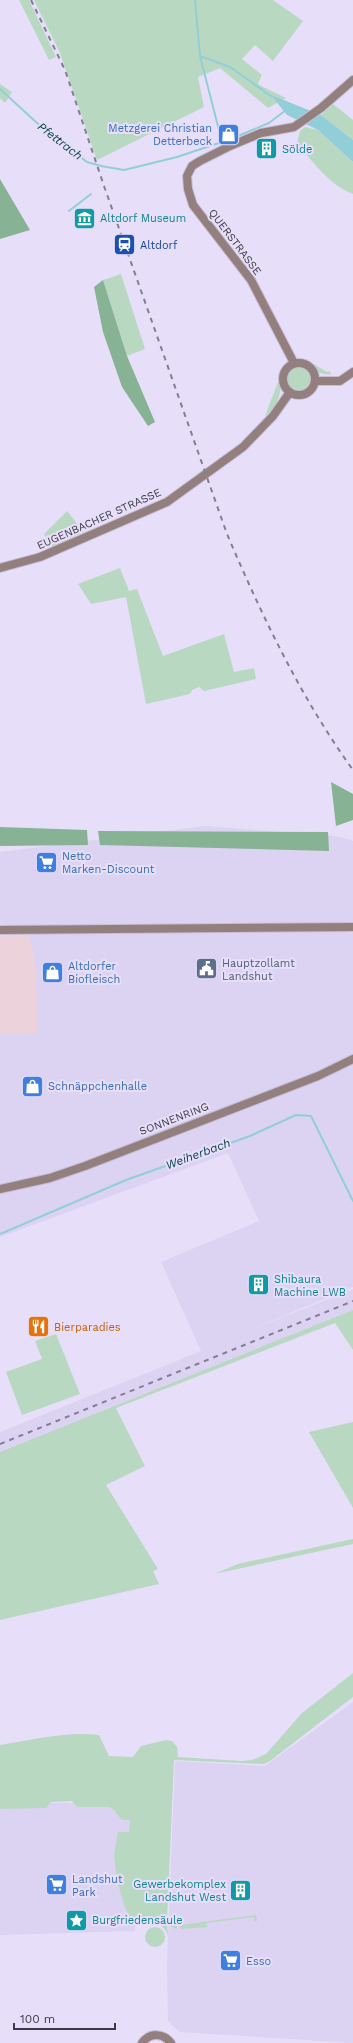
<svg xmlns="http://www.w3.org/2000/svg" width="353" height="2043" font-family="'Work Sans',sans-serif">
  <rect width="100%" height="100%" fill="#e7dffa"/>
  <path fill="#dcd2f2" d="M 205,826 L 335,836 L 353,841 L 353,1287 L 238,1335 L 353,1289 L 353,1310 L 0,1452 L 0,1432 L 201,1351 L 161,1262 L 259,1221 L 228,1153 L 0,1237 L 0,852 Z
    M 353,1702 L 353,2043 L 179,2032 L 168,2021 L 167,1963 L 175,1761 L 265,1766 Z
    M 119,1802 L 138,1817 L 135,1931 L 0,1935 L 0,1804 Z"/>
  <path fill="#ecd2da" d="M 0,933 L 29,934 L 36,970 L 37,1033 L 0,1033 Z"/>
  <path fill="#b8d8c1" d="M 19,0 L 29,0 L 56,57 L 49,60 Z
    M 34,0 L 273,0 L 303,21 L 273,61 L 255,45 L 242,59 L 262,75 L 258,83 L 259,85 L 286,98 L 268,108 L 220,68 L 198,77 L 204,107 L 97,160 L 60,53 Z
    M 0,84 L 12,92 L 5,103 L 0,98 Z
    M 333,104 L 353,120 L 353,140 L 321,115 Z
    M 305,127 L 318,130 L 353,162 L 353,194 C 328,184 314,163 297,143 L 300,131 Z
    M 121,274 L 145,349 L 127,356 L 103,280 Z
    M 314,364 L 327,372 L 330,371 L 331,375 L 319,373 Z
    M286 378a13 13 0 1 1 26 0a13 13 0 1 1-26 0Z
    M 280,377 C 283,391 277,408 265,416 Z
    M 67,511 L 84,532 L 52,547 L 44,534 Z
    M 120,568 L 129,591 L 137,589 L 163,656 L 224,634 L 234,672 L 254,668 L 256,679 L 204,691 L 199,687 L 192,690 L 190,694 L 146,704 L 126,597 L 91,604 L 78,584 Z
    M 353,1310 L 353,1350 L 335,1323 L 116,1408 L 145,1466 L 106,1485 L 158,1569 L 153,1571 L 159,1584 L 0,1620 L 0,1452 Z
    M 56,1334 L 80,1394 L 22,1415 L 6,1372 L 42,1359 L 35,1341 Z
    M 353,1422 L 353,1508 L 309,1432 Z
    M 353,1539 L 353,1544 L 214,1574 L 238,1564 Z
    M 353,1673 L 353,1697 L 270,1761 L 264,1764 L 174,1760 L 167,1920 L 167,1923 L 171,1926 L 177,1926 L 177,1929 L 167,1925 L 168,1936 C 165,1925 156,1921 146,1925 L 132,1918 L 126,1910 L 123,1901 L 117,1880 L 114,1855 L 118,1832 L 129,1832 L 130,1820 L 122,1820 L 113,1809 L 109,1807 L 77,1807 L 72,1801 L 51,1802 L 46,1808 L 0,1809 L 0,1745 C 32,1740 66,1731 99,1735 L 109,1756 L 133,1757 L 141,1746 L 166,1740 L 172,1741 L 177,1747 L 178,1757 L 241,1761 L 252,1760 L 266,1754 L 302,1713 Z
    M 256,1915 L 257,1921 L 254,1921 L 254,1917 L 206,1923 L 207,1927 L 181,1929 L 180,1925 Z
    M145 1937a10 10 0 1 1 20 0a10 10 0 1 1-20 0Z"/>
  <path fill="#87b294" d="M 0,179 L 30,230 L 0,239 Z
    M 103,280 L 127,356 L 155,422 L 148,426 L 122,387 L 103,332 L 94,287 Z
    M 331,782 L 353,794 L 353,820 L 336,826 Z
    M 0,827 L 87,830 L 88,845 L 0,846 Z
    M 98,831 L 328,832 L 329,851 L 100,845 Z"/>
  <path fill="#92ced8" d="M 271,95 L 321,115 L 353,140 L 353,162 L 318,130 L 287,115 Z"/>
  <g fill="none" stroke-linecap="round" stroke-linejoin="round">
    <path stroke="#92ced8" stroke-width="2" d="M 195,0 L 200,56 L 230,67 L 271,96
      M 200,56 L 222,142
      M 0,89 L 37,123 L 87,162 L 101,166 L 124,170 L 177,157 L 228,140
      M 238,136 L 269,123 L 286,110
      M 69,211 L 91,194
      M 0,1234 L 126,1180 L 250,1136 L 296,1115 L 311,1116 L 353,1201"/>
    <defs>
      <path id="secondary" d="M283 379a16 16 0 1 1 32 0a16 16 0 1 1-32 0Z
        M 294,363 L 251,280 L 193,205 L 188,189 L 187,176 L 192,166 L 200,161 L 230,146 L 261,133 L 294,127 L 321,108 L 353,80
        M 315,381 L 340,381 L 353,372
        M 0,568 L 40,557 L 167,502 L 243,447 L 273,416 L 290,392
        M 0,930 L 353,927
        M 0,1189 L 50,1178 L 85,1166 L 318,1076 L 353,1059
        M 142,2043 C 150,2032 163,2033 171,2043"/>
    </defs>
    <use href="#secondary" stroke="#c5bed6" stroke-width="10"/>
    <use href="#secondary" stroke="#937f7e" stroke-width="8"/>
    <path stroke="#847f90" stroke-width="2" stroke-dasharray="5 5" stroke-linecap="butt" d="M 31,0 L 65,70 L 104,186 L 227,534 C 262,616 301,698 353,770
      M 0,1444 L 353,1301"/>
  </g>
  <defs>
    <symbol id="shop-square" viewBox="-11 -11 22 22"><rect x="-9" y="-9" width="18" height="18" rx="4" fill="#3f7fe0" stroke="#e7dffa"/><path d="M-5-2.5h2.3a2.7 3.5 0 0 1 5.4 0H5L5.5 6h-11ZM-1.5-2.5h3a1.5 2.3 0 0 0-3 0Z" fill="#fff"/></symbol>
    <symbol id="building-square" viewBox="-11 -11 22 22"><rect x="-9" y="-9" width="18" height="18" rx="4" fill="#0f9aa8" stroke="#e7dffa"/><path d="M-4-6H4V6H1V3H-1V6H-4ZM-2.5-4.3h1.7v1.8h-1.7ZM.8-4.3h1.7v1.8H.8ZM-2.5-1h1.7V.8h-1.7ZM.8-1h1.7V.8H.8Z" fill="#fff"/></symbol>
    <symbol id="museum-square" viewBox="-11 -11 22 22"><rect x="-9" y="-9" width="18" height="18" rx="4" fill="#0f9aa8" stroke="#e7dffa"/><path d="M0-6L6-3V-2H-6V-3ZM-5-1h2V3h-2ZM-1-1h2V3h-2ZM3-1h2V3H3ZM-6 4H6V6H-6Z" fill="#fff"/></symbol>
    <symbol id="station-square" viewBox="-11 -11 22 22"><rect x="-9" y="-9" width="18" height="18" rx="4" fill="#1a4fb4" stroke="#e7dffa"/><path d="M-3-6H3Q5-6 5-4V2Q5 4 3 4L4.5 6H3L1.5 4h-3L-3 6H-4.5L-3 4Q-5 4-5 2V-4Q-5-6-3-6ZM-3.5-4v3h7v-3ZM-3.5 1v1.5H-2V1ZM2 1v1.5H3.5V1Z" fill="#fff"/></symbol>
    <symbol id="supermarket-square" viewBox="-11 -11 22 22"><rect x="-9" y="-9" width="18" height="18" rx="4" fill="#3f7fe0" stroke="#e7dffa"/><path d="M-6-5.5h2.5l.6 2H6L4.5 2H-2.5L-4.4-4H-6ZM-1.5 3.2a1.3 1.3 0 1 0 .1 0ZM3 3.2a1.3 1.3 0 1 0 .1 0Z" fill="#fff"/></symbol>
    <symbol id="civic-square" viewBox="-11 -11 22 22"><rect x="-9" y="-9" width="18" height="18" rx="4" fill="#5c6f8a" stroke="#e7dffa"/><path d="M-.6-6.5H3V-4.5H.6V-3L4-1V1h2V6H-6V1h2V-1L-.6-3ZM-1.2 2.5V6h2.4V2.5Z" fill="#fff"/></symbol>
    <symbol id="restaurant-square" viewBox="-11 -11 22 22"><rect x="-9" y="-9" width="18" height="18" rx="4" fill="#e8710a" stroke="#e7dffa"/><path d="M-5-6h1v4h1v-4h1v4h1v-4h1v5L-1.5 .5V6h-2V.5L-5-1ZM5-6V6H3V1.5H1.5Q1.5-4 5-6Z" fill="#fff"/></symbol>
    <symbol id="sight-square" viewBox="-11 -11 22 22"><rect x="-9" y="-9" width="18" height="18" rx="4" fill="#0f9aa8" stroke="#e7dffa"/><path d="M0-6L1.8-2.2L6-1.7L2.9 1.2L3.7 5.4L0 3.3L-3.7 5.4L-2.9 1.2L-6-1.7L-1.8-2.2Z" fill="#fff"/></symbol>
  </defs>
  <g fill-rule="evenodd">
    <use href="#shop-square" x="216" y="122" width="25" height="25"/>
    <use href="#building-square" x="254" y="136" width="25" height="25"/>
    <use href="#museum-square" x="72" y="206" width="25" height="25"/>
    <use href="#station-square" x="112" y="232" width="25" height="25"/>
    <use href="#supermarket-square" x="34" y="850" width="25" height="25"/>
    <use href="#civic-square" x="194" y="956" width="25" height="25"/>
    <use href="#shop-square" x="40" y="960" width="25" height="25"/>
    <use href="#shop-square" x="20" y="1074" width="25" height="25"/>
    <use href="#building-square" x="246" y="1272" width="25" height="25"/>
    <use href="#restaurant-square" x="26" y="1314" width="25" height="25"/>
    <use href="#supermarket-square" x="44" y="1872" width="25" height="25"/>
    <use href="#building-square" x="228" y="1878" width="25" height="25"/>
    <use href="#sight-square" x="64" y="1908" width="25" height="25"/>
    <use href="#supermarket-square" x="218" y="1948" width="25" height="25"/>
  </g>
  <g text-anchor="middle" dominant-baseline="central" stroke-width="4" stroke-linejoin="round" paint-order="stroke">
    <g font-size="11" fill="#366cbe" stroke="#e7dffa" text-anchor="start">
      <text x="212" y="128" text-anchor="end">Metzgerei Christian<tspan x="212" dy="13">Detterbeck</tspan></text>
      <text x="62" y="856">Netto<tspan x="62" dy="13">Marken-Discount</tspan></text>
      <text x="68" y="966">Altdorfer<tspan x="68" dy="13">Biofleisch</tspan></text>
      <text x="48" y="1086">Schnäppchenhalle</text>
      <text x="72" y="1879">Landshut<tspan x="72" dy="13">Park</tspan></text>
      <text x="246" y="1961">Esso</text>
    </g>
    <g font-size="11" fill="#0d838f" stroke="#e7dffa" text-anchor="start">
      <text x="282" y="149">Sölde</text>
      <text x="100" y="218">Altdorf Museum</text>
      <text x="274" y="1279">Shibaura<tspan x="274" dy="13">Machine LWB</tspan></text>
      <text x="226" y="1884" text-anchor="end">Gewerbekomplex<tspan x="226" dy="13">Landshut West</tspan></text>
      <text x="92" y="1920">Burgfriedensäule</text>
    </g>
    <g font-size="11" fill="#3e3a45" stroke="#e7dffa">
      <text transform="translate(235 242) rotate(53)">QUERSTRASSE</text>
      <text transform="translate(99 519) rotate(-24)">EUGENBACHER STRASSE</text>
      <text transform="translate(174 1119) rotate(-21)">SONNENRING</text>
    </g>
    <g font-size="11" fill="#164399" stroke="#e7dffa" text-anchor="start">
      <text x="140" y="245">Altdorf</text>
    </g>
    <g font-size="11" fill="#4e5e75" stroke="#e7dffa" text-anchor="start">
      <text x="222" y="963">Hauptzollamt<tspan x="222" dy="13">Landshut</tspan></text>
    </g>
    <g font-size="11" fill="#c56008" stroke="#e7dffa" text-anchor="start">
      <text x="54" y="1327">Bierparadies</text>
    </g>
    <g font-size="12" font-style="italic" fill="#053f47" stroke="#e7dffa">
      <text transform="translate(60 141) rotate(38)">Pfettrach</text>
      <text transform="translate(198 1154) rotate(-20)">Weiherbach</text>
    </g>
  </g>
  <path d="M14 2023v6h101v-6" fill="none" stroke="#3e3a45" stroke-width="2"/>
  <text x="20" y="2023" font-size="12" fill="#3e3a45" stroke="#e7dffa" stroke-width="3" paint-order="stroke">100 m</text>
</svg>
